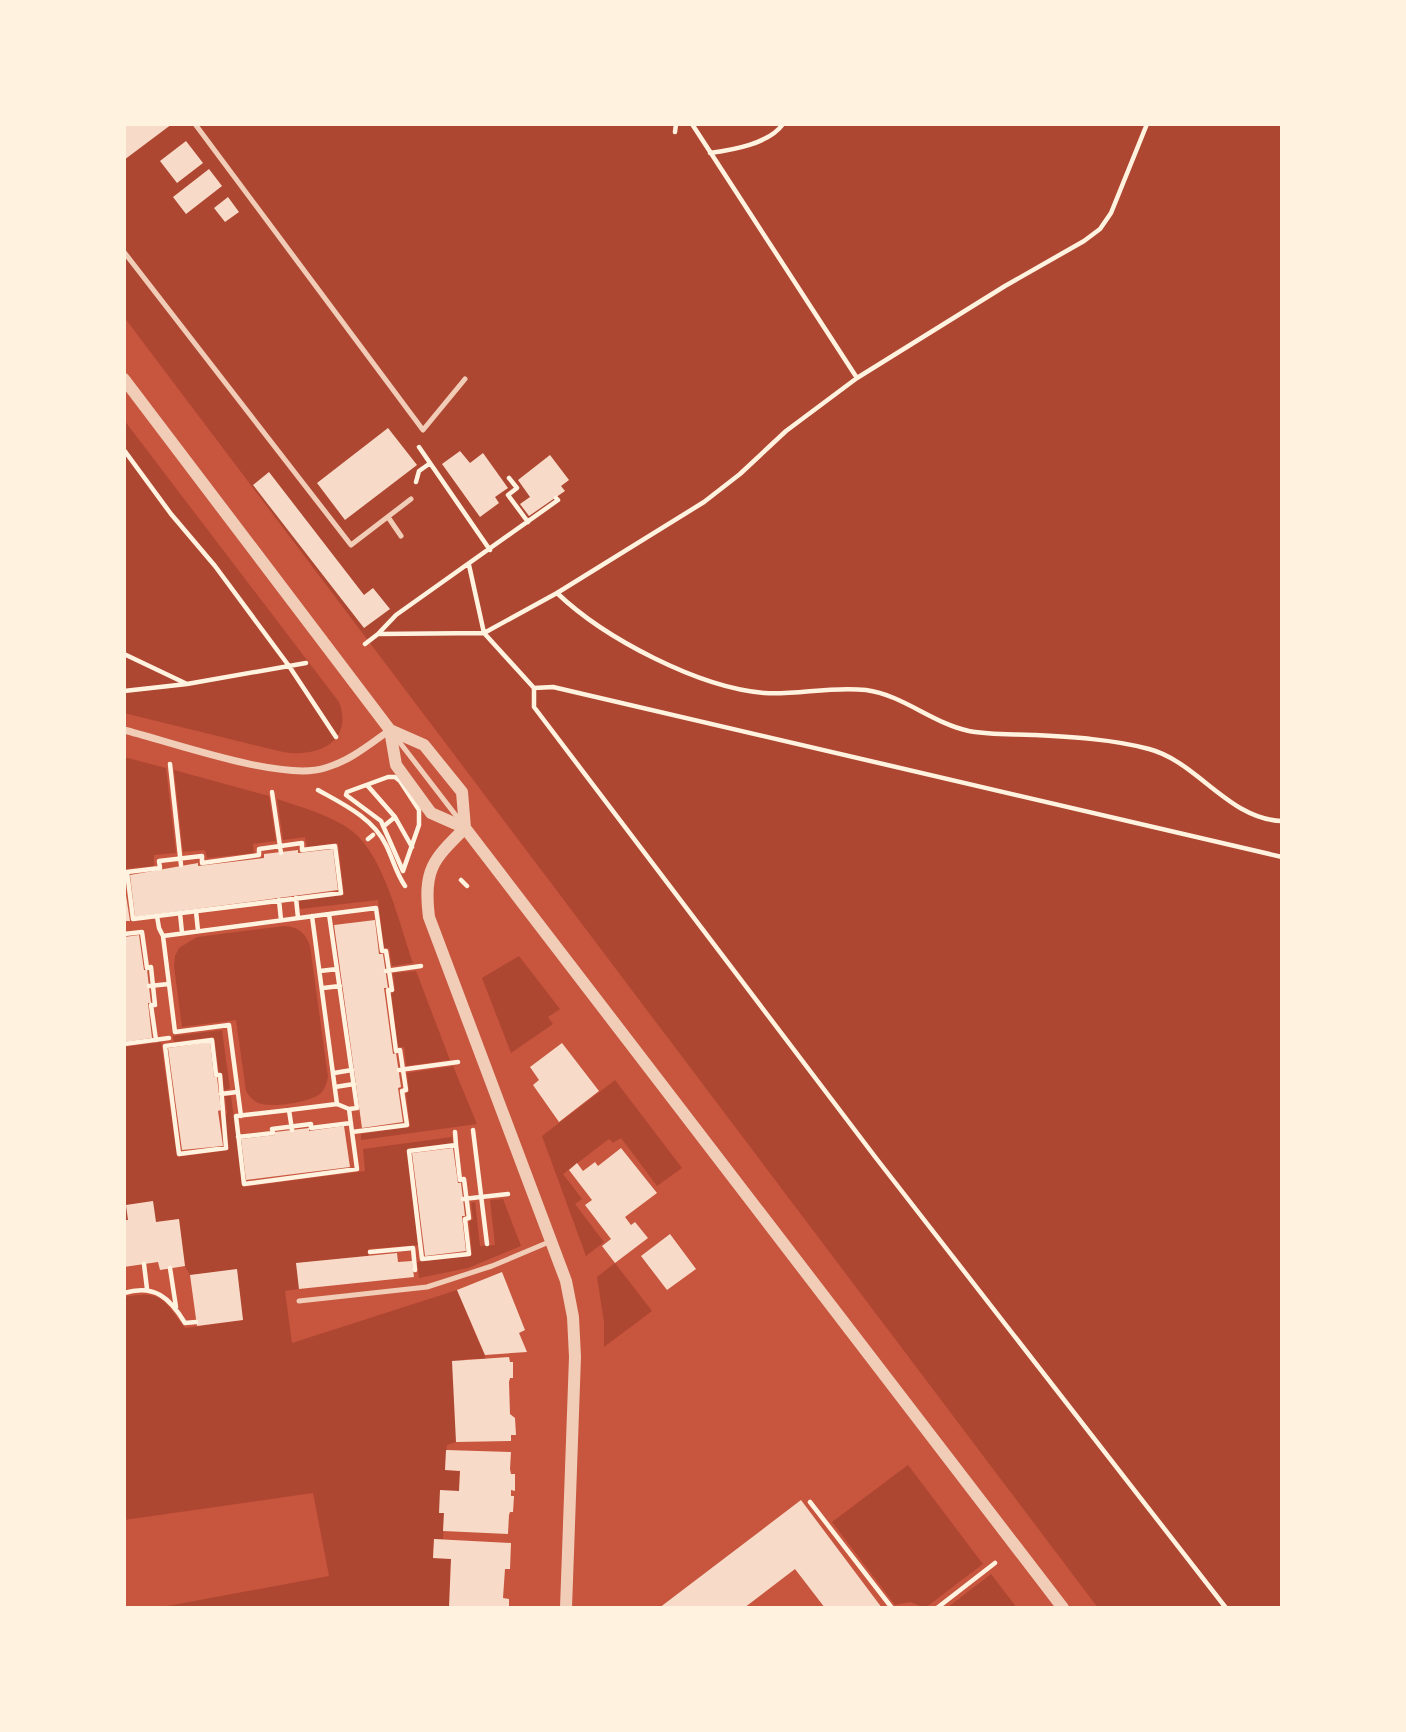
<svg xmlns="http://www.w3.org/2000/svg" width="1406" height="1732" font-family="Figtree,sans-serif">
  <rect width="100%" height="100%" fill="#c8553d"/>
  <path fill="#ae4732" d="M 124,124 L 1282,124 L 1282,1608 L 1098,1608 L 124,317 Z
    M 124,420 L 339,702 C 354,742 317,758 283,752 L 124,713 Z
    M 124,757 L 166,768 L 176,853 L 154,855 L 154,866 L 124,869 Z
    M 174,770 L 269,796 L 276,841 L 253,844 L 254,853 L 207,858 L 205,850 L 183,852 Z
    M 277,799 C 301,807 331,815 352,831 C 385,857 399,924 413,963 L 392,966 L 389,948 L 384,948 L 378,900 L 300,909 L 299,900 L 344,895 L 338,843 L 307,847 L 305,837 L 283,840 Z
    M 284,926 C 298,927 305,932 310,946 L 328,1077 C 327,1082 325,1088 322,1092 C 312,1103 271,1108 258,1103 C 252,1100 249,1096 246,1091 L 236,1020 L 182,1027 L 174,966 L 175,956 L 179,948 L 197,937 Z
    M 519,956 L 560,1009 L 548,1017 L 553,1024 L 511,1053 L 482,978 Z
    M 416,971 L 450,1060 L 406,1066 L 404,1047 L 398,1048 L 391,992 L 395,991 L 393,973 Z
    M 222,1030 L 230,1089 L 224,1090 L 222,1073 L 219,1073 L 214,1037 L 174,1042 L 173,1036 Z
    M 161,1042 L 177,1157 L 229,1150 L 224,1115 L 227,1114 L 225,1096 L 231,1096 L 243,1187 L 365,1171 L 363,1149 L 452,1137 L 453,1143 L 407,1149 L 418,1245 L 368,1249 L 368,1256 L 297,1263 L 299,1289 L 285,1291 L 292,1343 L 457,1290 L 486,1359 L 465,1359 L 456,1442 L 447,1445 L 445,1469 L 460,1471 L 459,1491 L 444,1513 L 443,1539 L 434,1539 L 433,1558 L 451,1559 L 449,1608 L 157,1608 L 329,1576 L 313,1493 L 124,1520 L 124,1297 C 162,1290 163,1299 185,1328 L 243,1320 L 237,1270 L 190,1275 L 185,1266 L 179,1219 L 156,1222 L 124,1220 L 124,1047 Z
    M 453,1066 L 477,1124 L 361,1140 L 361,1134 L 410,1127 L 406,1093 L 409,1092 L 407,1073 Z
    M 615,1080 L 682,1168 L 657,1186 L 621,1138 L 613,1143 L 609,1139 L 563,1174 L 582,1199 L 575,1204 L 604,1242 L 586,1256 L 542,1136 Z
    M 503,1199 L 521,1246 L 468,1268 L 419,1278 L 417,1262 L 472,1255 L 469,1221 L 473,1220 L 471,1203 L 475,1202 L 480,1246 L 495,1245 L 490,1200 Z
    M 615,1263 L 652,1311 L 604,1347 L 604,1322 L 597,1277 Z
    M 908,1465 L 983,1564 L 925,1608 L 910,1602 L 895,1605 L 832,1522 Z
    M 991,1574 L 1017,1608 L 947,1608 Z"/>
  <path fill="#f7dbc8" d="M 124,124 L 172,124 L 124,160 Z
    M 186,141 L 203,163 L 177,183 L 160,161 Z
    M 209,169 L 222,186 L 186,214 L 173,197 Z
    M 228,197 L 239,212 L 225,222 L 214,208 Z
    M 388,428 L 417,465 L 345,520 L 317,483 Z
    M 460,451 L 470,463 L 483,453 L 508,488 L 495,497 L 499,503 L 480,517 L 442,464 Z
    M 550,455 L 569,480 L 561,486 L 565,491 L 529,516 L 520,504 L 530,497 L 518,480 Z
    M 269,472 L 364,595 L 373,588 L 390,609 L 364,628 L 253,485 Z
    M 333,849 L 338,890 L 135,917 L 130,875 L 198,863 L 198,866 L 264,858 L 264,854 L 298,850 L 298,853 Z
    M 124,882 L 130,921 L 124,921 Z
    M 375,920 L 379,954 L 383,954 L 388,988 L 384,988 L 393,1054 L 396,1053 L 401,1087 L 398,1088 L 403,1122 L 362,1128 L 334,925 Z
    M 139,935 L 144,970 L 147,970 L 151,1003 L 148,1003 L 152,1038 L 124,1042 L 124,937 Z
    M 210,1042 L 214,1077 L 217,1077 L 219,1094 L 221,1110 L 218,1111 L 223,1146 L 182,1150 L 168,1048 Z
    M 562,1043 L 599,1091 L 559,1122 L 533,1085 L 539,1080 L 530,1067 Z
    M 344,1126 L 350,1167 L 246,1180 L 241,1139 L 275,1135 L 275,1132 L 309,1128 L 309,1131 Z
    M 453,1148 L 458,1183 L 461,1183 L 463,1199 L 465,1216 L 462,1216 L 466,1251 L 425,1256 L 412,1153 Z
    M 621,1148 L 657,1193 L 625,1217 L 631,1225 L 635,1222 L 648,1238 L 615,1263 L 602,1246 L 611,1239 L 585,1205 L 592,1200 L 569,1170 L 577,1163 L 583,1171 L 595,1162 L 598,1166 Z
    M 153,1201 L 156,1222 L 179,1219 L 185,1266 L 160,1270 L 158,1262 L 124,1267 L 124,1220 L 128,1220 L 126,1205 Z
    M 670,1234 L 696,1269 L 667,1290 L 641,1256 Z
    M 397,1253 L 398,1262 L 412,1261 L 414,1277 L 299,1289 L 296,1263 Z
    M 237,1269 L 243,1320 L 197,1326 L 190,1275 Z
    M 502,1272 L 525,1330 L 519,1333 L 527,1352 L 485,1355 L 457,1290 Z
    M 509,1357 L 510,1362 L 513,1362 L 513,1378 L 510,1378 L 509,1382 L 510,1414 L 515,1418 L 516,1435 L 511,1435 L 511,1441 L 456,1442 L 452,1361 Z
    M 446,1450 L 511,1452 L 510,1469 L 511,1474 L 515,1474 L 515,1491 L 511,1490 L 511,1496 L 514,1496 L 513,1512 L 510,1512 L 509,1515 L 508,1534 L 443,1531 L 444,1513 L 439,1513 L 440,1490 L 459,1491 L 460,1471 L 445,1470 Z
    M 801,1500 L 882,1608 L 825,1608 L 795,1569 L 744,1608 L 659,1608 Z
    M 434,1539 L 511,1543 L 510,1569 L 505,1569 L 503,1598 L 509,1599 L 509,1608 L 449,1608 L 451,1559 L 433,1558 Z"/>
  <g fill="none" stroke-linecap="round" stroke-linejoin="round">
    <path stroke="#fff3e0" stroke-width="4.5" d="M 692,124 L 857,378
      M 675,132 L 676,124
      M 710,153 C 732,150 769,144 783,124
      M 419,447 L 490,550
      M 124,450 L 171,514 L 215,566 L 289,666 L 336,737
      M 509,478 L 517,488 L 508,495 L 528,522
      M 416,482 L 419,471 L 429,464
      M 469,565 L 484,633 L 557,593 C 604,638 699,688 765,693 C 797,695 831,686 866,690 C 903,695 932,723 969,731 C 990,735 1011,734 1033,735 C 1071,737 1112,739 1149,749 C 1198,762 1228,819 1282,821
      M 557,593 L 704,502 L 740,474 L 786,431 L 857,378 L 1005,286 L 1084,241 L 1100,229 L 1111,213 L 1147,124
      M 378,634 L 396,615 L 558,500 L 556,498
      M 365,644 L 378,634 L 484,633 L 534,688 L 534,707 L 876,1158 L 1226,1608
      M 124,654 L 187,684
      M 534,688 L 553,687 L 1282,857
      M 124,691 L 187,684 L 306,663
      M 170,764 L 181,865
      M 388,777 L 395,777 L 400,781 L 419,810 L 419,825 L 403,871 L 381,821 L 346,795 L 347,792 Z
      M 367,785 L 395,817 L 384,826
      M 318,790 C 343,804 373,818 386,845 C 393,859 396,873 405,886
      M 272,792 L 281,853
      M 395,817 L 412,847
      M 368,839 L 373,835
      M 302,843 L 302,850 L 335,846 L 341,893 L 133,919 L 127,872 L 160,868 L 159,861 L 202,856 L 202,863 L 259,855 L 259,849 Z
      M 461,880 L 467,886
      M 296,898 L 298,918
      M 279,900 L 281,920
      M 376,908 L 382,951 L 386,951 L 392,990 L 388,990 L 396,1051 L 400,1050 L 406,1090 L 402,1091 L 407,1125 L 352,1132 L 349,1109 L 357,1108 L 329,914 Z
      M 196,911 L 198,931
      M 180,913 L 182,933
      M 157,916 L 159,928 L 163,936 L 175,1032 L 229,1025 L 241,1116
      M 312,916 L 337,1104
      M 124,934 L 142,932 L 147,968 L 151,967 L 155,1005 L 151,1005 L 156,1040
      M 163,936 L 329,914
      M 320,971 L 337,969
      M 386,971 L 421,966
      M 149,986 L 169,984
      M 323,988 L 340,986
      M 212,1040 L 216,1075 L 220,1075 L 226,1148 L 179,1154 L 165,1046 Z
      M 124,1044 L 169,1038
      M 399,1070 L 458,1062
      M 334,1073 L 352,1070
      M 335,1087 L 354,1084
      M 221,1094 L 237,1092
      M 289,1110 L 236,1116 L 244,1184 L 357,1169 L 352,1132
      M 292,1130 L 289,1110 L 337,1104 L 349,1109
      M 473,1130 L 487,1244
      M 455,1132 L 456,1145
      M 238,1137 L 273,1133 L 272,1129 L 311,1124 L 311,1128 L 351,1123
      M 456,1145 L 460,1180 L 464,1179 L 469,1218 L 465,1219 L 469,1254 L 422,1259 L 409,1151 Z
      M 463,1199 L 508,1194
      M 370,1252 L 413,1248 L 415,1270
      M 144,1264 L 147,1289
      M 170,1268 L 176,1307
      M 124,1293 C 155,1284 170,1298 185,1323 L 196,1322
      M 810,1502 L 892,1608
      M 937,1608 L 995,1563"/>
    <path stroke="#f1ccb7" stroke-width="5" d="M 195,124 L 423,430 L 465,379
      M 124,252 L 351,545 L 411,499
      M 388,517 L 401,536
      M 394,735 L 461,822
      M 299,1301 L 427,1287 L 492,1266 L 549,1242"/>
    <path stroke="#f1ccb7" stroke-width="7" d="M 124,730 C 171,742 283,782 325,768 C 350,761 370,744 390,730"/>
    <path stroke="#f1ccb7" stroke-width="12" d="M 124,379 L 390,730 L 396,765 L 431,813 L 465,828 L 1063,1608
      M 390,730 L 424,745 L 462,792 L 465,828
      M 465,828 C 433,860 423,869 429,917 L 566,1281 L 573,1317 L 575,1357 L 566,1608"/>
  </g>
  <rect width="1406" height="1732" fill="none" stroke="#fff3e0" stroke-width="252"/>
</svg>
